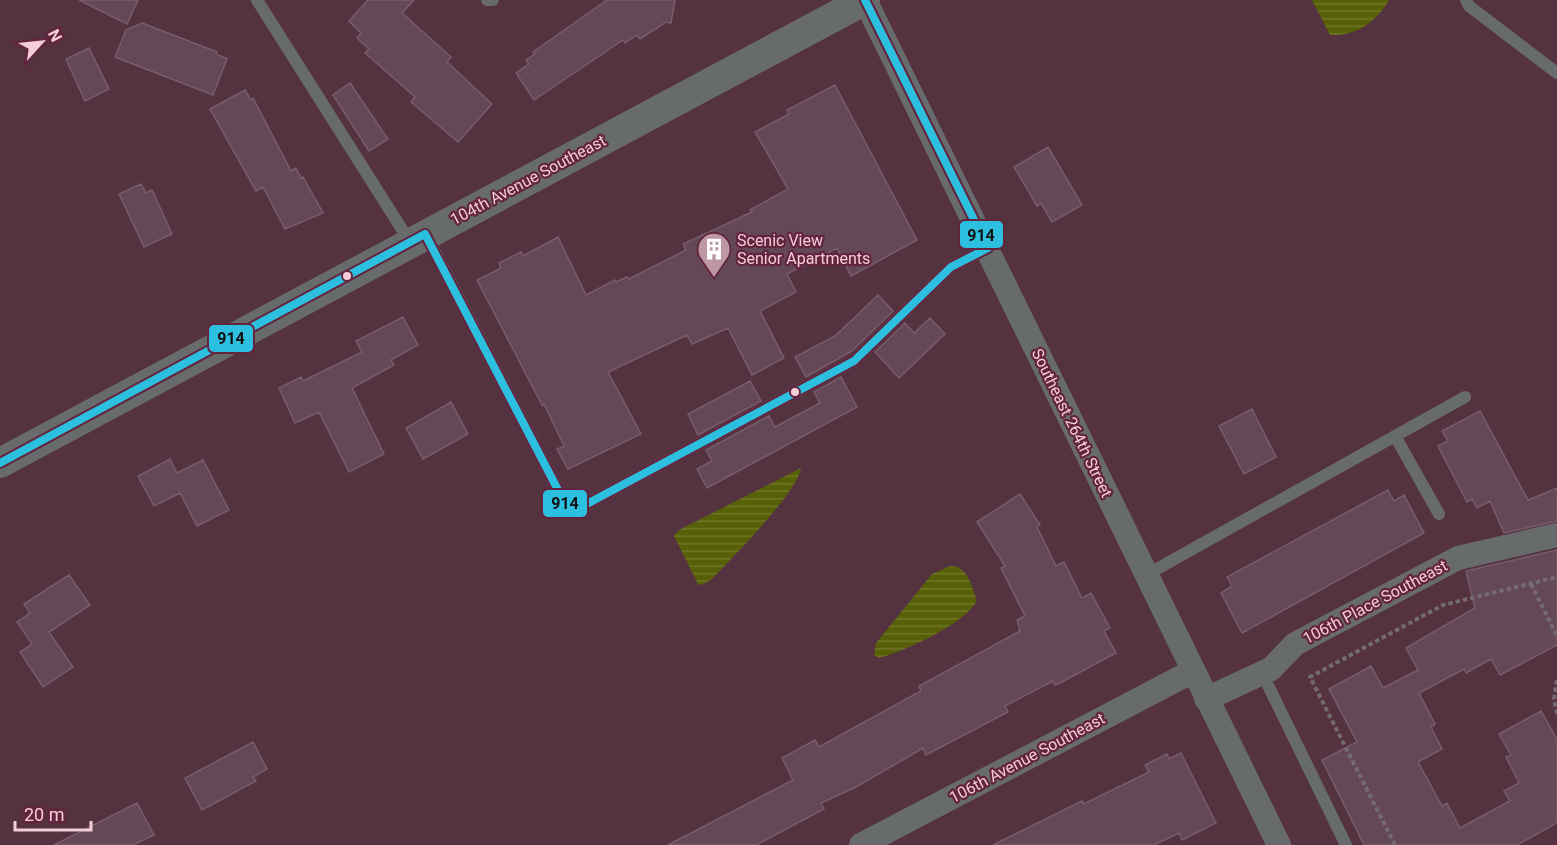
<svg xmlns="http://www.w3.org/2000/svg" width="1557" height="845" font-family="Roboto,sans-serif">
  <defs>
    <pattern id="water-rules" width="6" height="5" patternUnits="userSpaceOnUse" patternTransform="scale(1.5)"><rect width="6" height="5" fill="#576007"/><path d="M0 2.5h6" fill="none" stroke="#70762b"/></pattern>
  </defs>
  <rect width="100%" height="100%" fill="#553240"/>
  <path fill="url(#water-rules)" d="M 1312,0 L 1389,0 C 1376,22 1357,36 1330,35 Z
    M 801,468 C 798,492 731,559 712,579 L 702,585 L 698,584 L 674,536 L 679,530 Z
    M 950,566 C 968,566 971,585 977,600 C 967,623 903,652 879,658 L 874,655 L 876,643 L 932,574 Z"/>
  <path fill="#644857" stroke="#785c6a" stroke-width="1.5" d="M 79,0 L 138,0 L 127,24 Z
    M 368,0 L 414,0 L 402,13 L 451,57 L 447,62 L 492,104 L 458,142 L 411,102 L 415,97 L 365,53 L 369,49 L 357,38 L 361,33 L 349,21 Z
    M 607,0 L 675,0 L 671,23 L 666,22 L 640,39 L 637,35 L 625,43 L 623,40 L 534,100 L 516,73 L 529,64 L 526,60 L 535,54 L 533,52 Z
    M 142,23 L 217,52 L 216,54 L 227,59 L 213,95 L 115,57 L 126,30 Z
    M 89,48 L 109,89 L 85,101 L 66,59 Z
    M 350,83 L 388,139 L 369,151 L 333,95 Z
    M 835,85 L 917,240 L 851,276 L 837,248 L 787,274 L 796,292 L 760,311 L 784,358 L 752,375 L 728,328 L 692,344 L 687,335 L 608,372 L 641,434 L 568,469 L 557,449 L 564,446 L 544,404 L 542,405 L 477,280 L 501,268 L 499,263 L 521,252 L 523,256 L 558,237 L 586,295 L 615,280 L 616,282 L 627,277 L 629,279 L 686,250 L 683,244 L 752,212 L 750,210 L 788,189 L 755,132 L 789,114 L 787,110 Z
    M 245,90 L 251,100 L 253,98 L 291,171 L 296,168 L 301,178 L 303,177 L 323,213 L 285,229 L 263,187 L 256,191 L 210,109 Z
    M 1048,147 L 1082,205 L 1052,222 L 1041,203 L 1037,206 L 1014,167 Z
    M 141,184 L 146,193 L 152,190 L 172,234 L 144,247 L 119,194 Z
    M 878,295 L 893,311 L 852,351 L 806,377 L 795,357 L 835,336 Z
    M 403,317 L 418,345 L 391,360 L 394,365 L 352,388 L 384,454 L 349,472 L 319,412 L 295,423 L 279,388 L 301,377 L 303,381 L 362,352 L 356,341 Z
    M 930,318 L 945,334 L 899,378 L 875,352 L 905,323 L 914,333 Z
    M 841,377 L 857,407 L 707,488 L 697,469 L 712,461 L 706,450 L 769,416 L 775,427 L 820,403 L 814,392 Z
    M 750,381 L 761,401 L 698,435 L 688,414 Z
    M 451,402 L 468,434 L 423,459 L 406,428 Z
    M 1252,409 L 1276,457 L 1244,474 L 1219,426 Z
    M 1480,411 L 1528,500 L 1557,488 L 1557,521 L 1504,533 L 1490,501 L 1477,508 L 1472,499 L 1467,502 L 1438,446 L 1448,441 L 1442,431 Z
    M 170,459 L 177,473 L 203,460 L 229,510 L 197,526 L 180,493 L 154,506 L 138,476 Z
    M 1388,490 L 1394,501 L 1404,495 L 1424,533 L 1242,633 L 1221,593 L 1232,586 L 1227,577 Z
    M 1020,494 L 1040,525 L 1037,527 L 1056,566 L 1064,562 L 1082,598 L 1091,593 L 1110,628 L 1104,631 L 1116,653 L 1060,683 L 1055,685 L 1053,681 L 1005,706 L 1008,712 L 926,755 L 923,748 L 856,787 L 821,803 L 824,809 L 756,845 L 668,845 L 793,780 L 782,758 L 815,740 L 819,747 L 921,691 L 919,686 L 1020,631 L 1017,620 L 1025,616 L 1001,568 L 1005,566 L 977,522 Z
    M 1557,550 L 1557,645 L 1500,675 L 1491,659 L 1466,673 L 1464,669 L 1419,693 L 1435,724 L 1431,727 L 1442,749 L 1418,762 L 1442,806 L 1447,803 L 1460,828 L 1510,801 L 1504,791 L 1519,783 L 1506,757 L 1511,755 L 1499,734 L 1541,711 L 1557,739 L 1557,823 L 1517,845 L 1364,845 L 1322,760 L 1357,742 L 1329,689 L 1371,666 L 1383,688 L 1418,670 L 1406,648 L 1475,608 L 1466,571 Z
    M 69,575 L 90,605 L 49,632 L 73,667 L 43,687 L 20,652 L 32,644 L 17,622 L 30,613 L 24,604 Z
    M 253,742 L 267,769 L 253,777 L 256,781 L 202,810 L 185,778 Z
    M 1181,753 L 1216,823 L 1182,840 L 1179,833 L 1154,845 L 993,845 L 1082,801 L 1084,804 L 1149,772 L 1145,765 L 1167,754 L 1169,759 Z
    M 137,803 L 154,835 L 133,845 L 54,845 Z"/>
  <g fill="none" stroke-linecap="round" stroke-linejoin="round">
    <path stroke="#736b70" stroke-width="4" stroke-dasharray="4.5 3" stroke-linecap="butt" d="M 1531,584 L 1557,636
      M 1557,680 L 1554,699 L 1557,714
      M 1395,845 L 1310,677 L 1443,605 L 1557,577"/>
    <path stroke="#686b6b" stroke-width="12" d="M 257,0 L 410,242
      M 487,0 L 493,0
      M 1466,0 L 1469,6 L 1557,73
      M 426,235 L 570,513 L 854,361 L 951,267 L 988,248
      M 1395,436 L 1439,514
      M 1146,575 L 1465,397
      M 1262,673 L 1346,845"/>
    <path stroke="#686b6b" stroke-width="24" d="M 865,0 L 1279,845
      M 1206,699 L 1271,669 L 1295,644 L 1458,558 L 1557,535
      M 861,845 L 1193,671"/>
    <path stroke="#686b6b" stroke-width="30" d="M 0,463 L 865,0"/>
    <defs>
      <path id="bus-1" d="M 0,463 L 425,234 L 570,513 L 854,361 L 951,267 L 988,248 L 865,0"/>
    </defs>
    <use href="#bus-1" stroke="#63243d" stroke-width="12"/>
    <use href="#bus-1" stroke="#2dbfdf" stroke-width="8"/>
  </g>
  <defs>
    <symbol id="building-pin" viewBox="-11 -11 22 30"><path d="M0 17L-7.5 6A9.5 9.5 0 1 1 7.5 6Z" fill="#bd97a3" stroke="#63243d"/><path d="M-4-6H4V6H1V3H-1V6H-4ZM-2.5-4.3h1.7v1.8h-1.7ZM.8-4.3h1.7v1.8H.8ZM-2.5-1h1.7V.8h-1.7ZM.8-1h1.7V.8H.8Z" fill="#fff"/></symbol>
  </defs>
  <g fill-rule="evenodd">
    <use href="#building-pin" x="695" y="230" width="38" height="52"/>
  </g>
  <g fill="#f5cdd9" stroke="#63243d" stroke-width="2">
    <circle cx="347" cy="276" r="5"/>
    <circle cx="795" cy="392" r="5"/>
  </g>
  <g text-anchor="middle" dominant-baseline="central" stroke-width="4.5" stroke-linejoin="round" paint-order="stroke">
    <g font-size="16" fill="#f5cdd9" stroke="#63243d">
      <text transform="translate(528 180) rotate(-28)">104th Avenue Southeast</text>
      <text transform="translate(1072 423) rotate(64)">Southeast 264th Street</text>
      <text transform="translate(1375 602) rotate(-28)">106th Place Southeast</text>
      <text transform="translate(1027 758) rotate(-28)">106th Avenue Southeast</text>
    </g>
    <g font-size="16" fill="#f5cdd9" stroke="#63243d" text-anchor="start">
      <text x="737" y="240">Scenic View<tspan x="737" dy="18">Senior Apartments</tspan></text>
    </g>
  </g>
  <g stroke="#63243d" stroke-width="2">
    <rect x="959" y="220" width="45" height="29" rx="6" fill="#2dbfdf"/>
    <rect x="208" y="324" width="46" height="29" rx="6" fill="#2dbfdf"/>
    <rect x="542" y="489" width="46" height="29" rx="6" fill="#2dbfdf"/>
  </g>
  <g font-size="16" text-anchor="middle" font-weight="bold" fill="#111">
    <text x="981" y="241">914</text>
    <text x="231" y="344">914</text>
    <text x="565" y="509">914</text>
  </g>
  <g transform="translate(42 42) rotate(63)" stroke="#63243d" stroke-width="4.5" paint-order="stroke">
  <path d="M0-4.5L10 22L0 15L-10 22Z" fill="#f5cdd9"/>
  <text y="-9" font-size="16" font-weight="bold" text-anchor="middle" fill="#f5cdd9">N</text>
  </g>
  <path d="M15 821v9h76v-9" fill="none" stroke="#f5cdd9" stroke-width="3"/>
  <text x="24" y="821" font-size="18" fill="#f5cdd9" stroke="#63243d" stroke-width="4.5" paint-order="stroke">20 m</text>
</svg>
